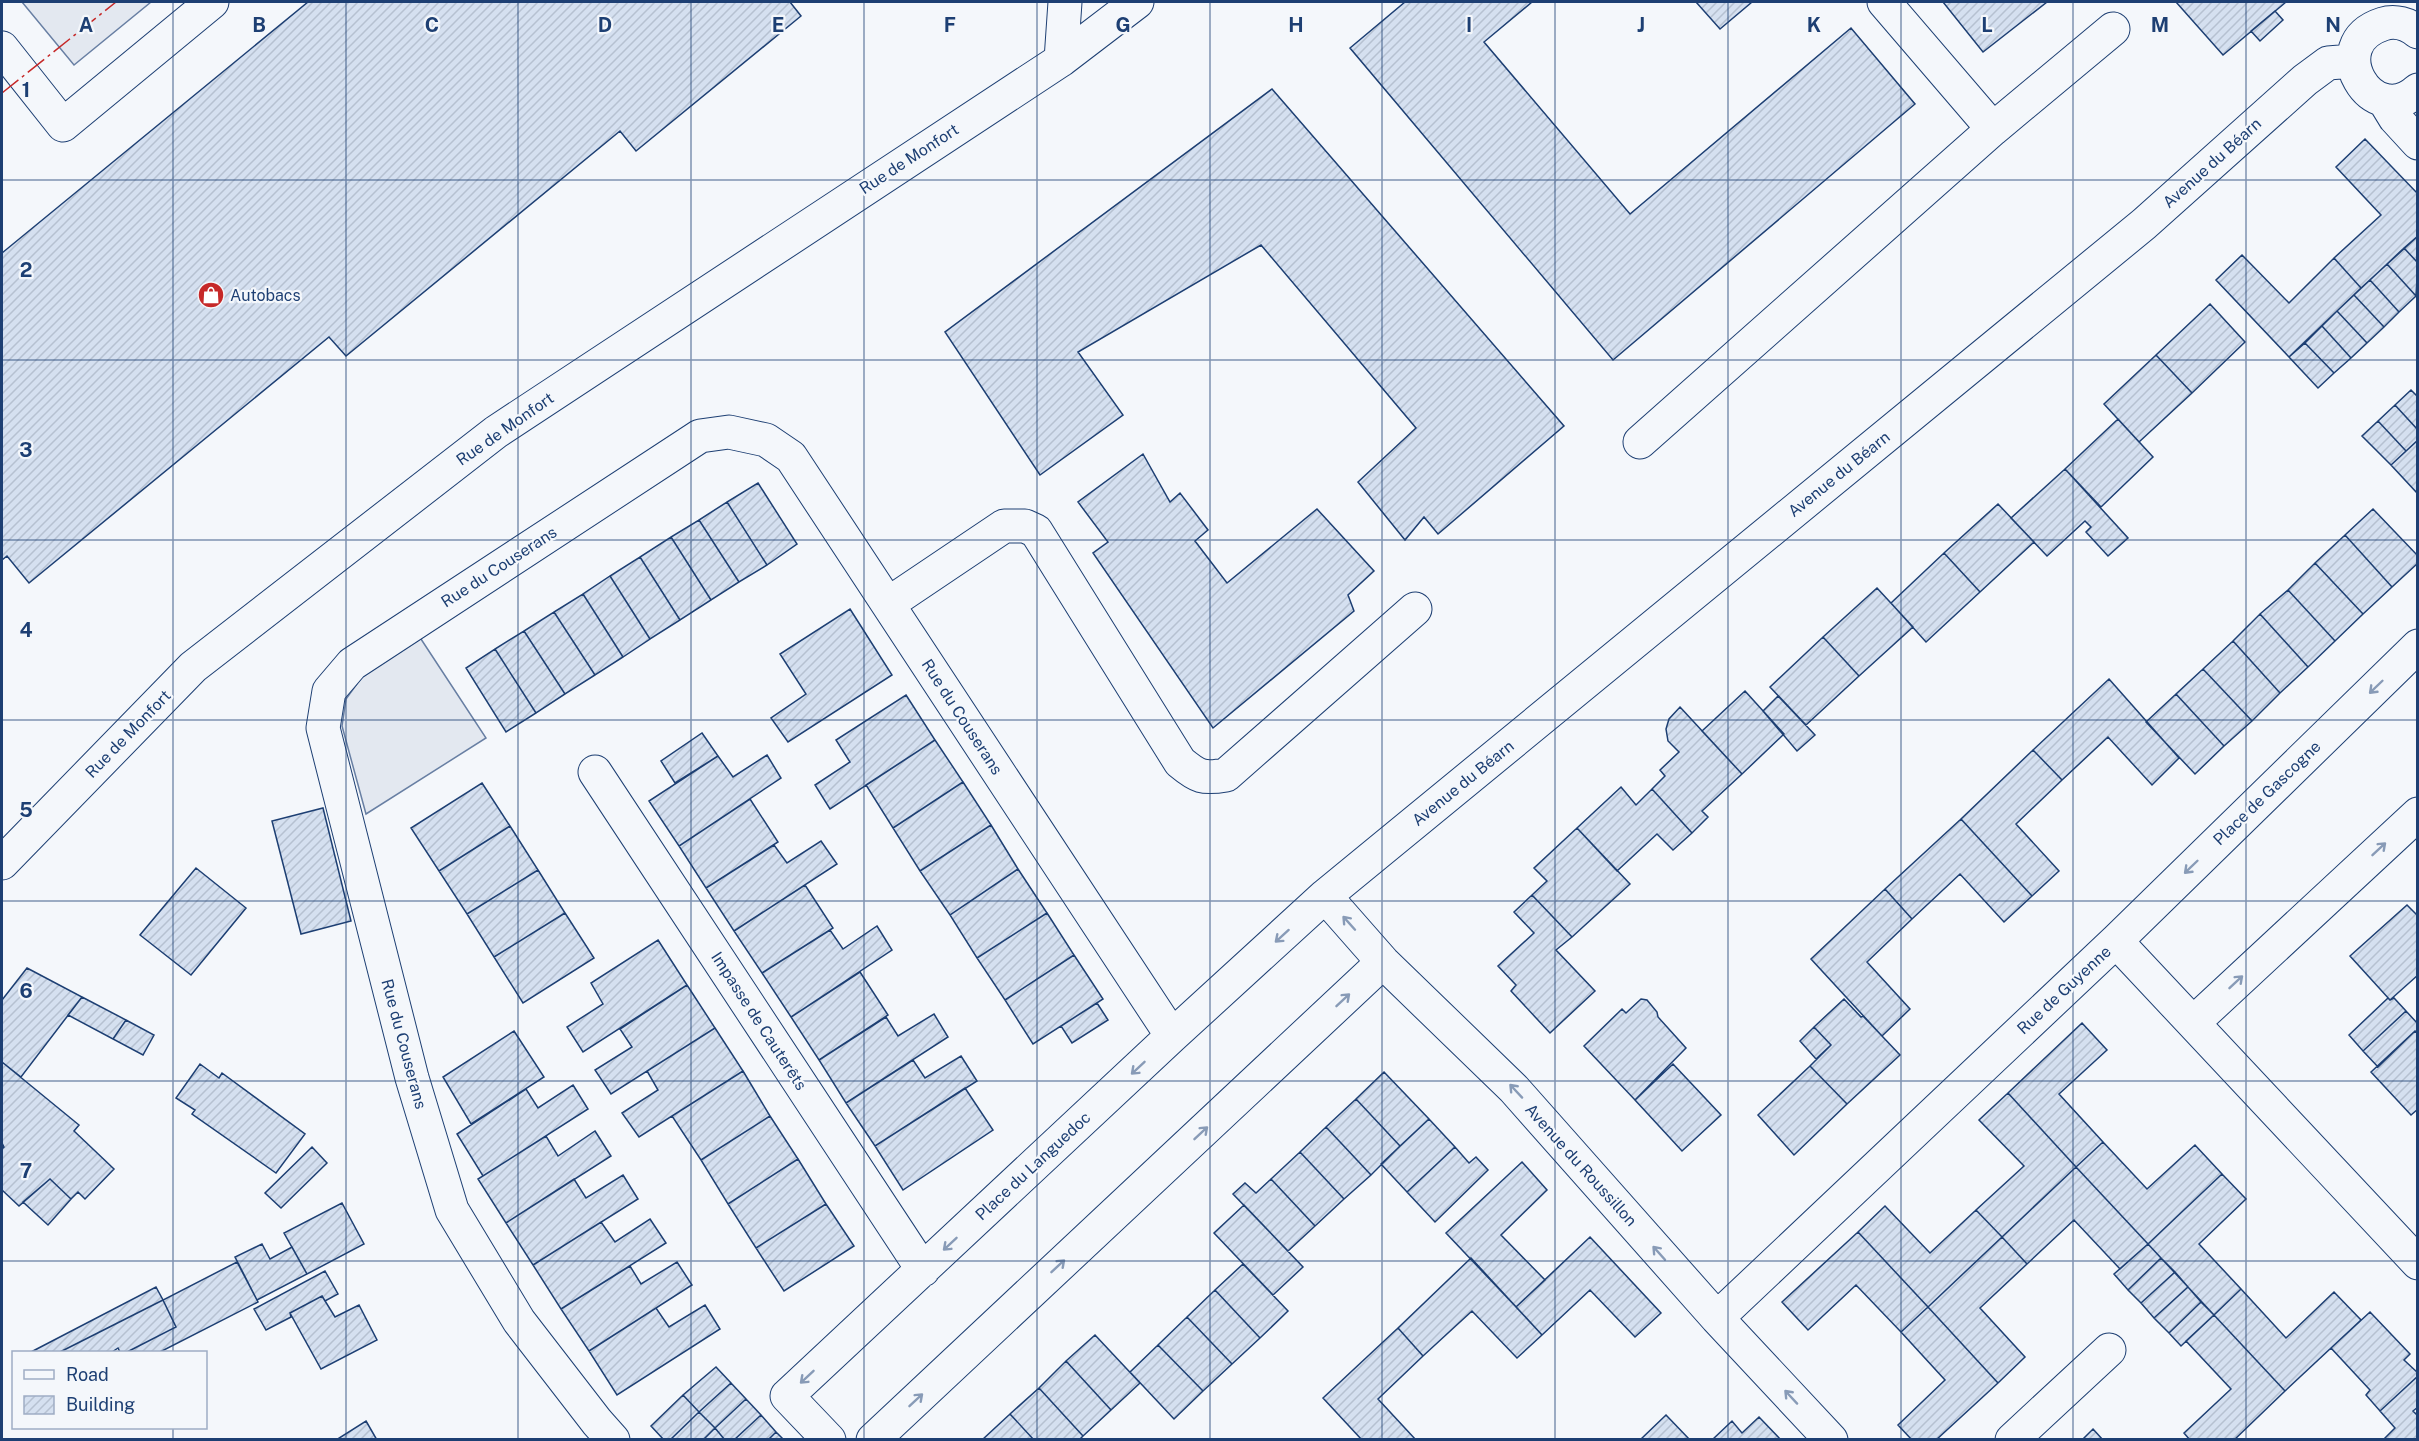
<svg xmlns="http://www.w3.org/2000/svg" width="2419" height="1441" font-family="'Public Sans',sans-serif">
  <defs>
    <pattern id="building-hatch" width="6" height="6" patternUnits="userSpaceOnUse" patternTransform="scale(1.5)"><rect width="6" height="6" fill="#d5e0f0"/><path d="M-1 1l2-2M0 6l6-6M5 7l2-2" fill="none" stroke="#b6c1d1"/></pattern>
  </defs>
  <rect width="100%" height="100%" fill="#f4f7fb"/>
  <path fill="#e3e8f0" stroke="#687fa3" stroke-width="1.5" d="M 22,2 L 151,2 L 74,65 Z
    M 419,636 L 486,738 L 366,814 L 342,726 L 346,699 L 367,670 Z"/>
  <path fill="url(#building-hatch)" stroke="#1d3f73" stroke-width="1.5" d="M 308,2 L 790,2 L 801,16 L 636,151 L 620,131 L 346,356 L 329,337 L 29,583 L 7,556 L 2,560 L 2,253 Z
    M 1405,2 L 1532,2 L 1484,42 L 1630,214 L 1851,28 L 1915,104 L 1613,360 L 1350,48 Z
    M 1696,2 L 1752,2 L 1720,29 Z
    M 1943,2 L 2047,2 L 1983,52 Z
    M 2176,2 L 2286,2 L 2223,55 Z
    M 2275,11 L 2283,20 L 2260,41 L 2251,31 Z
    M 1272,89 L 1564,426 L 1438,534 L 1424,517 L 1405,540 L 1358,482 L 1416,428 L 1261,245 L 1078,352 L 1123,415 L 1040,475 L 945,332 Z
    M 2365,139 L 2418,194 L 2418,236 L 2361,288 L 2334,258 L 2381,215 L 2336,167 Z
    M 2418,236 L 2418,263 L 2404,248 Z
    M 2404,248 L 2418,263 L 2416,296 L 2387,264 Z
    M 2242,255 L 2289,303 L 2334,258 L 2361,288 L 2289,357 L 2216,280 Z
    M 2387,264 L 2416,296 L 2399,312 L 2370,280 Z
    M 2370,280 L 2399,312 L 2384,327 L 2354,295 Z
    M 2354,295 L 2384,327 L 2367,343 L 2337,311 Z
    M 2210,304 L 2245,342 L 2192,393 L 2156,355 Z
    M 2337,311 L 2367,343 L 2351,358 L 2322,326 Z
    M 2322,326 L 2351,358 L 2334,373 L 2305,343 Z
    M 2305,343 L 2334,373 L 2318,388 L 2289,357 Z
    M 2156,355 L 2192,393 L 2139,442 L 2104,404 Z
    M 2411,390 L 2418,397 L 2418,430 L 2395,405 Z
    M 2395,405 L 2418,430 L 2418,440 L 2406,451 L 2378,421 Z
    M 2118,419 L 2153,457 L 2101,507 L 2065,469 Z
    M 2378,421 L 2406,451 L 2391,465 L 2362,436 Z
    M 2418,440 L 2418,494 L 2391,465 Z
    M 1143,454 L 1170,502 L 1180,493 L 1208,530 L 1195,541 L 1227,583 L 1317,509 L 1374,571 L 1348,595 L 1354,611 L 1213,728 L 1093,553 L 1108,542 L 1078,502 Z
    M 2065,469 L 2128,538 L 2108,556 L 2086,532 L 2091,527 L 2085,521 L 2047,556 L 2011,518 Z
    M 758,483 L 797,544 L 767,565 L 727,502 Z
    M 727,502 L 767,565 L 739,582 L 699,520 Z
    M 1998,504 L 2034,542 L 1980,592 L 1944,553 Z
    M 2373,509 L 2418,556 L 2418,563 L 2392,587 L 2345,535 Z
    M 699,520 L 739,582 L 711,600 L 671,537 Z
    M 2345,535 L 2392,587 L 2363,614 L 2315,563 Z
    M 671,537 L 711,600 L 680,620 L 640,557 Z
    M 1944,553 L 1980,592 L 1926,642 L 1891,603 Z
    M 640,557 L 680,620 L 650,639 L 610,576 Z
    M 2315,563 L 2363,614 L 2335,641 L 2288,590 Z
    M 610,576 L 650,639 L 623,657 L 583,594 Z
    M 1877,588 L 1913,627 L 1859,676 L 1823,637 Z
    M 2288,590 L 2335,641 L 2308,667 L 2260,614 Z
    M 583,594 L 623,657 L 595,675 L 554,612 Z
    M 850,609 L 892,675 L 788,742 L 771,718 L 806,694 L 780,654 Z
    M 554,612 L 595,675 L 565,694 L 524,631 Z
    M 2260,614 L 2308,667 L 2280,693 L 2233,641 Z
    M 524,631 L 565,694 L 536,713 L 495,649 Z
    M 1823,637 L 1859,676 L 1806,725 L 1770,687 Z
    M 2233,641 L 2280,693 L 2252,721 L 2203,669 Z
    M 495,649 L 536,713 L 506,732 L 466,668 Z
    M 2203,669 L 2252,721 L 2224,746 L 2176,694 Z
    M 2109,679 L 2179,758 L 2152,785 L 2108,737 L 2062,780 L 2033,750 Z
    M 1745,691 L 1784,734 L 1742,774 L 1702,731 Z
    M 2176,694 L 2224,746 L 2195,774 L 2146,722 Z
    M 906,695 L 935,740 L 830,809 L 815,785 L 850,762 L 836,740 Z
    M 1778,696 L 1815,735 L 1797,751 L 1763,711 Z
    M 1680,707 L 1742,774 L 1702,811 L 1708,817 L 1692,833 L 1652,789 L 1665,776 L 1660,770 L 1679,752 L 1668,741 L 1666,729 L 1669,719 Z
    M 702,733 L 718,756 L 675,783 L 661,761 Z
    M 935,740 L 963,782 L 893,828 L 866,785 Z
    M 2033,750 L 2062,780 L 2016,824 L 2059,871 L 2032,896 L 1961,819 Z
    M 767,755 L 781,778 L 679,846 L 649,801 L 718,756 L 733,777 Z
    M 963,782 L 991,825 L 920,871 L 893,828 Z
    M 482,783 L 510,826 L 439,871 L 411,828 Z
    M 1621,787 L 1636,805 L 1652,789 L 1692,833 L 1673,850 L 1657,834 L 1617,871 L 1577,828 Z
    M 750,799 L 778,842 L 706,888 L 679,846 Z
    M 323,808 L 351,921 L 301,934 L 272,821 Z
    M 1961,819 L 2032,896 L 2004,922 L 1960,874 L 1912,919 L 1885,889 Z
    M 991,825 L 1018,869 L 950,915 L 920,871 Z
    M 510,826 L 538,870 L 467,914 L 439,871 Z
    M 1577,828 L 1630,884 L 1572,937 L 1532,895 L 1547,881 L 1534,868 Z
    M 821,841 L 837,864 L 734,931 L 706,888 L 774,845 L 787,863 Z
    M 196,868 L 246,908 L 191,975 L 140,935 Z
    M 1018,869 L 1047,913 L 977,958 L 950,915 Z
    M 538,870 L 565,913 L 494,957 L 467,914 Z
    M 805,885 L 833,928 L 762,973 L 734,931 Z
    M 1885,889 L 1912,919 L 1867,962 L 1910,1009 L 1882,1036 L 1811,959 Z
    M 1532,895 L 1572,937 L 1556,950 L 1595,991 L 1550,1033 L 1511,991 L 1516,985 L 1498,966 L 1534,933 L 1514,912 Z
    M 2407,905 L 2418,916 L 2418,975 L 2390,1000 L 2350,956 Z
    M 565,913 L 594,958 L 523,1003 L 494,957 Z
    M 1047,913 L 1074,955 L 1005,1000 L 977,958 Z
    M 877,926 L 892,950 L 791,1017 L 762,973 L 830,930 L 843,949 Z
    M 658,940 L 687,985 L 583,1052 L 567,1027 L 603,1004 L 591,983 Z
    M 1074,955 L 1103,999 L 1033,1044 L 1005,1000 Z
    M 27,968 L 82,997 L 21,1077 L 2,1062 L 2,1000 Z
    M 860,972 L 888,1015 L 819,1060 L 791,1017 Z
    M 687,985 L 715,1028 L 611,1094 L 595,1070 L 632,1047 L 620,1029 Z
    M 82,997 L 126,1020 L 113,1039 L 68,1015 Z
    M 2388,998 L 2390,1000 L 2394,998 L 2406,1011 L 2363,1051 L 2349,1035 Z
    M 1641,999 L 1647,1000 L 1657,1012 L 1658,1017 L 1686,1048 L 1635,1100 L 1584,1046 L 1622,1009 L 1626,1013 Z
    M 1844,999 L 1861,1017 L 1863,1016 L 1900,1055 L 1847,1104 L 1810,1066 L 1831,1045 L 1814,1027 Z
    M 1097,1003 L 1108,1020 L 1072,1043 L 1061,1026 Z
    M 2406,1011 L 2418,1024 L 2418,1034 L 2415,1031 L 2378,1067 L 2363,1051 Z
    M 934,1014 L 948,1037 L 846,1103 L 819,1060 L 886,1017 L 898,1036 Z
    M 126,1020 L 154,1035 L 143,1055 L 113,1039 Z
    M 2082,1023 L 2107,1050 L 2059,1094 L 2103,1142 L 2076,1167 L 2008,1093 Z
    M 1814,1027 L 1831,1045 L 1816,1059 L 1800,1041 Z
    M 715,1028 L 743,1071 L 639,1137 L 622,1113 L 658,1090 L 647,1071 Z
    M 514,1031 L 544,1077 L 471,1124 L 443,1077 Z
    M 2415,1031 L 2418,1034 L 2418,1109 L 2411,1115 L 2371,1072 Z
    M 961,1056 L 977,1081 L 875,1146 L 846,1103 L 913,1060 L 925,1078 Z
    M 2,1062 L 79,1125 L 74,1131 L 114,1169 L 85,1199 L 78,1192 L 71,1199 L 50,1179 L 19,1206 L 2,1190 L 2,1149 L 4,1147 L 2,1143 Z
    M 200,1064 L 219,1078 L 222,1073 L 305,1134 L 276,1173 L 192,1114 L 195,1110 L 176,1098 Z
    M 1673,1064 L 1721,1115 L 1682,1151 L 1635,1100 Z
    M 1810,1066 L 1847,1104 L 1794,1155 L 1758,1115 Z
    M 743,1071 L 770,1116 L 701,1160 L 672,1116 Z
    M 1384,1072 L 1429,1119 L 1400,1146 L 1356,1099 Z
    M 573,1085 L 588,1109 L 483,1176 L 457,1134 L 526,1089 L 538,1108 Z
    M 965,1088 L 993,1130 L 903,1190 L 875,1146 Z
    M 2008,1093 L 2076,1167 L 2002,1237 L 1976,1210 L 2024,1166 L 1979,1120 Z
    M 1356,1099 L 1400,1146 L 1371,1175 L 1326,1127 Z
    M 770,1116 L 798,1159 L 728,1204 L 701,1160 Z
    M 1429,1119 L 1455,1147 L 1407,1192 L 1381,1164 Z
    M 1326,1127 L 1371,1175 L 1344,1199 L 1300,1152 Z
    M 595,1131 L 611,1156 L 506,1223 L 478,1179 L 546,1136 L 558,1156 Z
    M 2103,1142 L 2147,1189 L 2195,1145 L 2222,1174 L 2148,1244 L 2076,1167 Z
    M 312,1147 L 327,1163 L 281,1208 L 265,1193 Z
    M 1455,1147 L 1469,1163 L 1476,1157 L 1488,1170 L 1435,1222 L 1407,1192 Z
    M 1300,1152 L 1344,1199 L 1315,1226 L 1271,1179 Z
    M 798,1159 L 826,1204 L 756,1248 L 728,1204 Z
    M 1522,1162 L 1547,1190 L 1501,1235 L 1545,1280 L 1516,1307 L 1446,1233 Z
    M 2076,1167 L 2148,1244 L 2120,1269 L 2074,1220 L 2027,1264 L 2002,1237 Z
    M 2222,1174 L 2246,1199 L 2199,1244 L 2241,1289 L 2214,1315 L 2148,1244 Z
    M 623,1175 L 638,1199 L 533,1265 L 506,1223 L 574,1179 L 586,1198 Z
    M 50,1179 L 71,1199 L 48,1225 L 23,1202 Z
    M 1271,1179 L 1315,1226 L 1288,1251 L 1233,1194 L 1245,1183 L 1256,1193 Z
    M 342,1203 L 364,1244 L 307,1274 L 284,1233 Z
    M 826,1204 L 854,1246 L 784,1291 L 756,1248 Z
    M 1244,1205 L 1303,1267 L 1273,1295 L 1214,1233 Z
    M 1885,1206 L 1930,1253 L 1976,1210 L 2002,1237 L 1928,1307 L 1858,1232 Z
    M 650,1219 L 666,1243 L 561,1309 L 533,1265 L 601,1222 L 615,1242 Z
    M 1858,1232 L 1928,1307 L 1901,1332 L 1856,1285 L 1808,1330 L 1782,1302 Z
    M 1590,1237 L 1661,1313 L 1635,1337 L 1590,1290 L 1542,1335 L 1516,1307 Z
    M 2002,1237 L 2027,1264 L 1980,1308 L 2025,1357 L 1998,1383 L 1928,1307 Z
    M 262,1244 L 270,1259 L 292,1247 L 307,1274 L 257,1300 L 235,1257 Z
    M 2148,1244 L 2161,1258 L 2128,1290 L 2114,1274 Z
    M 1471,1258 L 1542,1335 L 1517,1358 L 1472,1311 L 1423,1356 L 1398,1328 Z
    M 2161,1258 L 2175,1272 L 2141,1303 L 2128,1290 Z
    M 237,1262 L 258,1302 L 160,1352 L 127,1352 L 176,1327 L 163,1300 Z
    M 677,1262 L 692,1285 L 589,1351 L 561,1309 L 630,1266 L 641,1284 Z
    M 1243,1264 L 1288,1311 L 1260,1338 L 1215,1290 Z
    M 325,1271 L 338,1294 L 325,1301 L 322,1296 L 290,1313 L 291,1317 L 266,1330 L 254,1309 Z
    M 2175,1272 L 2188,1287 L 2154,1318 L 2141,1303 Z
    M 156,1287 L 163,1300 L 60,1352 L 31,1352 Z
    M 2188,1287 L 2201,1302 L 2169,1333 L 2154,1318 Z
    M 2241,1289 L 2286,1338 L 2334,1292 L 2361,1320 L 2285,1391 L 2214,1315 Z
    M 1215,1290 L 1260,1338 L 1232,1364 L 1187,1317 Z
    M 322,1296 L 335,1317 L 359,1305 L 377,1340 L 321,1369 L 290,1313 Z
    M 163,1300 L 176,1327 L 127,1352 L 120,1352 L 118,1348 L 112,1352 L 60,1352 Z
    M 2201,1302 L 2214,1315 L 2181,1346 L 2169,1333 Z
    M 705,1305 L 720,1329 L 617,1395 L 589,1351 L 656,1308 L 669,1327 Z
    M 1928,1307 L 1998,1383 L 1936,1440 L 1912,1440 L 1898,1425 L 1945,1380 L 1901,1332 Z
    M 2370,1312 L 2410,1354 L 2404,1360 L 2418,1373 L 2418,1376 L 2380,1411 L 2366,1395 L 2370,1390 L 2331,1348 Z
    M 2214,1315 L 2285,1391 L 2234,1440 L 2190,1440 L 2184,1433 L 2231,1389 L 2186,1341 Z
    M 1187,1317 L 1232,1364 L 1203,1391 L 1158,1345 Z
    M 1398,1328 L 1423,1356 L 1378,1399 L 1416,1440 L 1362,1440 L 1323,1398 Z
    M 1095,1335 L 1140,1383 L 1111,1410 L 1066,1361 Z
    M 1158,1345 L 1203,1391 L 1174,1419 L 1130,1372 Z
    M 1066,1361 L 1111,1410 L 1083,1436 L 1039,1388 Z
    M 716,1367 L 731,1383 L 699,1412 L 683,1395 Z
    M 2418,1376 L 2418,1407 L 2413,1411 L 2418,1416 L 2418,1440 L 2383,1440 L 2395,1428 L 2380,1411 Z
    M 731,1383 L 746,1399 L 715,1428 L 699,1412 Z
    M 1039,1388 L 1083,1436 L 1079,1440 L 1034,1440 L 1010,1414 Z
    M 683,1395 L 699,1412 L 670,1440 L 664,1440 L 651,1426 Z
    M 746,1399 L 761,1415 L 734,1440 L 725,1440 L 715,1428 Z
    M 699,1412 L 715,1428 L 703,1440 L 670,1440 Z
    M 1010,1414 L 1034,1440 L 982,1440 Z
    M 761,1415 L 776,1432 L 768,1440 L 734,1440 Z
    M 1666,1415 L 1690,1440 L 1640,1440 Z
    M 1759,1417 L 1781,1440 L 1712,1440 L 1732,1421 L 1742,1433 Z
    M 366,1421 L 377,1440 L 336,1440 Z
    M 715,1428 L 725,1440 L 703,1440 Z
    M 2093,1429 L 2103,1440 L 2082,1440 Z
    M 776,1432 L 784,1440 L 768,1440 Z"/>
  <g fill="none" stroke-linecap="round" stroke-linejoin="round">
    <defs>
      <path id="minor" d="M 1884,2 L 1993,129 L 2113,29
        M 2418,32 C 2408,24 2395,20 2383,24 C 2320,44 2372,132 2418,90
        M 2,48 L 63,125 L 212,2
        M 1061,60 L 1065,2
        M 2384,100 L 2395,118 L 2418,143
        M 1640,442 L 1993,129
        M 888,604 L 1004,526 L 1025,526 L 1036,531 L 1180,762 C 1198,777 1203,779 1226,775 L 1415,609
        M 595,772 L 923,1270
        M 2,863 L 193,667 L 496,432 L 1061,60 L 1137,2
        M 1325,896 L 1383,962 L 1514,1089 L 1717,1318 L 1831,1440
        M 2116,941 L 2418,646
        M 2194,1022 L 2418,814
        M 1717,1318 L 2116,941 L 2418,1263
        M 613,1440 L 597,1422 L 519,1321 L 452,1210 L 412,1078 L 323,728 L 329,691 L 352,664 L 700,436 L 729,432 L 766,440 L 791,457 L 1172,1036
        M 829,1440 L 787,1396 L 1172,1036 L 1325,896 L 2144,224 L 2305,80 L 2328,63 L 2353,61
        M 873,1440 L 1383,962
        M 2012,1440 L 2109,1350"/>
    </defs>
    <use href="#minor" stroke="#1d3f73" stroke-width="35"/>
    <use href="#minor" stroke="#f4f7fb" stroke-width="33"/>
    <path stroke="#c62828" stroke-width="1.5" stroke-dasharray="21 4.5 3 4.5" stroke-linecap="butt" d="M 2,93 L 116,2"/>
  </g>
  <defs><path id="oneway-shaft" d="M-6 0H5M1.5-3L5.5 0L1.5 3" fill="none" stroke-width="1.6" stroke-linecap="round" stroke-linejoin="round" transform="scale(1.5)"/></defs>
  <g stroke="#889bb7">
    <use href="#oneway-shaft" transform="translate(2376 687) rotate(136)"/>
    <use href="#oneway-shaft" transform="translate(2379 849) rotate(-43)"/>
    <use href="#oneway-shaft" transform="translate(2191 867) rotate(136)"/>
    <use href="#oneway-shaft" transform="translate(1349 923) rotate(-132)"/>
    <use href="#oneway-shaft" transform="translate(1282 936) rotate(138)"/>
    <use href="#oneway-shaft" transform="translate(2236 982) rotate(-43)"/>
    <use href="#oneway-shaft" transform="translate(1343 1000) rotate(-43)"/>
    <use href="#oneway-shaft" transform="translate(1138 1068) rotate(137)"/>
    <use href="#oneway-shaft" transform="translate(1516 1091) rotate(-133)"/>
    <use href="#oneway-shaft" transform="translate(1201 1133) rotate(-43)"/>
    <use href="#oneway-shaft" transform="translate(950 1244) rotate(137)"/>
    <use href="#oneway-shaft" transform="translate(1659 1253) rotate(-132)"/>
    <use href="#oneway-shaft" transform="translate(1058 1266) rotate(-43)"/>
    <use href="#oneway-shaft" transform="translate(807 1377) rotate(137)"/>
    <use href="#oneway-shaft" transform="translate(1791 1397) rotate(-133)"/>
    <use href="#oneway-shaft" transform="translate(916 1400) rotate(-43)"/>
  </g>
  <path fill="none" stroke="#1d3f73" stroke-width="1.5" stroke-opacity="0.55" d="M 173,2 L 173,1352M 346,2 L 346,1440M 518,2 L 518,1440M 691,2 L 691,1440M 864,2 L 864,1440M 1037,2 L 1037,1440M 1210,2 L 1210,1440M 1382,2 L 1382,1440M 1555,2 L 1555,1440M 1728,2 L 1728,1440M 1901,2 L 1901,1440M 2073,2 L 2073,1440M 2246,2 L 2246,1440M 2,180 L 2418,180M 2,360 L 2418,360M 2,540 L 2418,540M 2,720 L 2418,720M 2,901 L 2418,901M 2,1081 L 2418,1081M 2,1261 L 2418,1261M 173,1428 L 173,1440"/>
  <defs>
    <symbol id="shop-disc" viewBox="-11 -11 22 22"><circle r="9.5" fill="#c62828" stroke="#f4f7fb"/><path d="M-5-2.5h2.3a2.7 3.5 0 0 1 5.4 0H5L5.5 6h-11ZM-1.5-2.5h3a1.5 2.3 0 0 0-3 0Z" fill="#fff"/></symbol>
  </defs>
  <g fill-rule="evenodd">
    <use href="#shop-disc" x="196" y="280" width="30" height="30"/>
  </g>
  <g text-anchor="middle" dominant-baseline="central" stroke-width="4.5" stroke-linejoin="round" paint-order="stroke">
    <g font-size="16" fill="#1d3f73" stroke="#f4f7fb">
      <text transform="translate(909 159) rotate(-33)">Rue de Monfort</text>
      <text transform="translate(2212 163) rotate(-42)">Avenue du Béarn</text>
      <text transform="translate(505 429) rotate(-35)">Rue de Monfort</text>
      <text transform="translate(1839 474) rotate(-39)">Avenue du Béarn</text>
      <text transform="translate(499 567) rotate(-33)">Rue du Couserans</text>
      <text transform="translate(962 717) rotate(57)">Rue du Couserans</text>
      <text transform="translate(128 734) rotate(-46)">Rue de Monfort</text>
      <text transform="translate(1463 783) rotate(-39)">Avenue du Béarn</text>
      <text transform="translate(2267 793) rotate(-44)">Place de Gascogne</text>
      <text transform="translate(2064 990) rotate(-43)">Rue de Guyenne</text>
      <text transform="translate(759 1021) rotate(57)">Impasse de Cauterêts</text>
      <text transform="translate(404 1044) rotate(75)">Rue du Couserans</text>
      <text transform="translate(1581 1165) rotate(48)">Avenue du Roussillon</text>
      <text transform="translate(1033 1166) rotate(-43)">Place du Languedoc</text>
    </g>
    <g font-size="16" fill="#1d3f73" stroke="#f4f7fb" text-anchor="start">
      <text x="230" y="295">Autobacs</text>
    </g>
  </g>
  <g font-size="20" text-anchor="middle" font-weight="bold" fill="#1d3f73" stroke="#f4f7fb" stroke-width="4.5" stroke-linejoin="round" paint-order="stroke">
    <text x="86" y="32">A</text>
    <text x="259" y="32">B</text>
    <text x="432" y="32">C</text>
    <text x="605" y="32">D</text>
    <text x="778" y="32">E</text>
    <text x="950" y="32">F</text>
    <text x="1123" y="32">G</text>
    <text x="1296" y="32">H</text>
    <text x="1469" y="32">I</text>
    <text x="1641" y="32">J</text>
    <text x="1814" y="32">K</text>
    <text x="1987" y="32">L</text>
    <text x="2160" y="32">M</text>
    <text x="2333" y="32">N</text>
    <text x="26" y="97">1</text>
    <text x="26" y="277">2</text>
    <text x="26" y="457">3</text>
    <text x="26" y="637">4</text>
    <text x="26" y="817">5</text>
    <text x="26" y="998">6</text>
    <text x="26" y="1178">7</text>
  </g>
  <rect width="2419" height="1441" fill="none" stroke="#1d3f73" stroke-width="6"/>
  <rect x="12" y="1351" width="195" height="78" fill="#f4f7fb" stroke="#9eadc5" stroke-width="1.5"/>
  <rect x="24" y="1370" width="30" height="9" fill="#f4f7fb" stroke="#9eadc5" stroke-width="1.5"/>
  <text x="66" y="1381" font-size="18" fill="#1d3f73">Road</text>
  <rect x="24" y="1396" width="30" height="18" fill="url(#building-hatch)" stroke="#9eadc5" stroke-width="1.5"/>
  <text x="66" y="1411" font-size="18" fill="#1d3f73">Building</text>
</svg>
